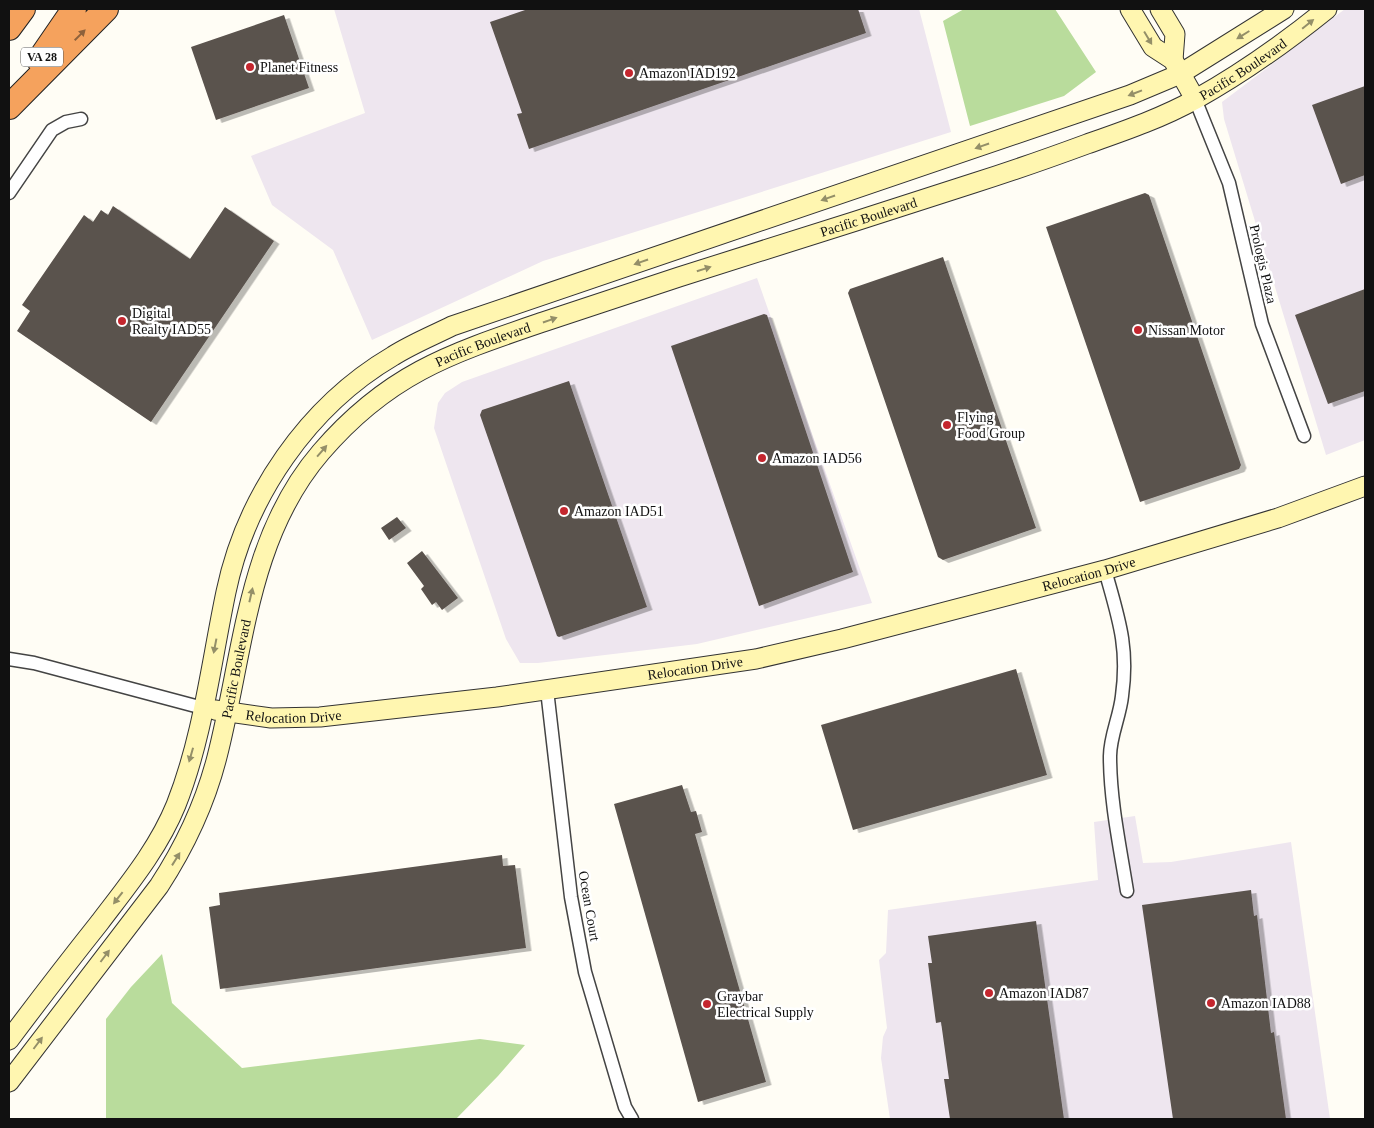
<svg xmlns="http://www.w3.org/2000/svg" width="1374" height="1128" font-family="'Times New Roman',serif">
  <defs>
    <filter id="shadow"><feDropShadow dx="5.5" dy="3" stdDeviation="0" flood-color="#0004"/></filter>
  </defs>
  <rect width="100%" height="100%" fill="#fffdf5"/>
  <path fill="#eee6ef" d="M 334,9 L 919,9 L 951,132 L 543,261 L 372,340 L 333,250 L 272,205 L 251,156 L 365,113 Z
    M 1345,9 L 1365,9 L 1365,440 L 1326,455 L 1224,119 L 1222,102 Z
    M 757,278 L 872,603 L 697,644 L 538,663 L 520,663 L 506,639 L 434,428 L 438,403 L 445,393 L 462,382 Z
    M 1135,816 L 1143,863 L 1171,862 L 1291,842 L 1330,1119 L 890,1119 L 881,1058 L 883,1037 L 887,1028 L 879,960 L 886,953 L 888,910 L 1098,880 L 1094,822 Z"/>
  <path fill="#b9dc9c" d="M 964,9 L 1055,9 L 1096,72 L 1064,96 L 970,126 L 943,21 Z
    M 162,954 L 172,1003 L 242,1068 L 480,1039 L 525,1045 L 498,1076 L 456,1119 L 106,1119 L 106,1019 L 131,987 Z"/>
  <path fill="#5a524d" filter="url(#shadow)" d="M 528,9 L 858,9 L 866,33 L 529,149 L 517,114 L 522,113 L 490,22 Z
    M 284,15 L 309,88 L 216,120 L 191,47 Z
    M 1365,86 L 1365,175 L 1341,184 L 1312,105 Z
    M 1145,193 L 1149,195 L 1241,465 L 1239,469 L 1140,502 L 1046,227 Z
    M 113,206 L 190,259 L 225,207 L 274,241 L 151,422 L 17,331 L 30,311 L 22,305 L 84,215 L 93,222 L 101,210 L 108,215 Z
    M 943,257 L 1036,528 L 943,560 L 938,557 L 848,293 L 850,289 Z
    M 1365,289 L 1365,391 L 1328,404 L 1295,315 Z
    M 764,314 L 767,315 L 853,572 L 759,606 L 671,346 Z
    M 569,381 L 647,607 L 559,637 L 557,636 L 480,415 L 482,410 Z
    M 397,517 L 406,528 L 389,540 L 381,528 Z
    M 422,551 L 458,598 L 442,610 L 436,602 L 432,605 L 421,589 L 424,586 L 407,563 Z
    M 1016,669 L 1047,775 L 853,830 L 821,725 Z
    M 682,785 L 691,812 L 696,811 L 702,832 L 695,834 L 766,1082 L 698,1102 L 614,804 Z
    M 502,855 L 503,866 L 515,865 L 526,948 L 220,989 L 209,907 L 220,905 L 219,893 Z
    M 1251,890 L 1254,916 L 1257,915 L 1271,1033 L 1274,1032 L 1286,1119 L 1173,1119 L 1142,905 Z
    M 1036,921 L 1064,1119 L 950,1119 L 944,1079 L 949,1079 L 941,1022 L 936,1023 L 928,963 L 932,963 L 928,936 Z"/>
  <g fill="none" stroke-linecap="round" stroke-linejoin="round">
    <defs>
      <path id="street" d="M 1195,99 L 1229,183 L 1262,324 L 1304,436
        M 9,193 L 52,130 L 66,122 L 81,119
        M 1105,570 C 1118,617 1129,646 1122,696 C 1120,716 1110,736 1110,756 C 1110,801 1120,847 1127,891
        M 9,659 L 34,663 L 203,708
        M 547,690 L 571,897 L 585,972 L 625,1107 L 632,1119"/>
      <g id="secondary">
        <path d="M 1130,9 L 1153,47 L 1173,60 L 1195,99"/>
        <path d="M 1160,9 L 1175,34 L 1173,60"/>
        <path id="s1" d="M 215,710 L 271,718 L 320,717 L 497,697 L 756,659 L 842,639 L 1105,570 L 1278,518 L 1365,486"/>
        <path d="M 9,1040 C 39,1000 69,961 100,922 C 128,885 158,849 176,805 C 203,737 211,663 226,592 C 246,496 308,406 393,356 C 412,344 432,336 452,326 L 1130,95 L 1180,74 L 1284,9"/>
        <path id="s2" d="M 9,1082 L 159,886 C 185,846 205,804 217,757 C 244,652 247,538 321,452 C 388,374 449,354 543,322 C 588,307 633,292 679,277 C 777,246 876,215 974,183 C 1012,171 1049,158 1087,144 C 1124,131 1162,118 1196,99 C 1243,73 1286,42 1327,9"/>
      </g>
      <path id="highway" d="M 9,28 L 23,9
        M 39,60 L 74,9
        M 9,107 L 106,9"/>
    </defs>
    <use href="#street" stroke="#444" stroke-width="15"/>
    <use href="#secondary" stroke="#333" stroke-width="21"/>
    <use href="#highway" stroke="#222" stroke-width="26"/>
    <use href="#street" stroke="#fff" stroke-width="12"/>
    <use href="#secondary" stroke="#fff6b0" stroke-width="19"/>
    <use href="#highway" stroke="#f5a25d" stroke-width="24"/>
  </g>
  <defs><path id="oneway-solid" d="M-6-.8H1V-3.2L6.5 0L1 3.2V.8H-6Z" transform="scale(1.25)"/></defs>
  <g fill="#948f68">
    <use href="#oneway-solid" transform="translate(1308 24) rotate(-39)"/>
    <use href="#oneway-solid" transform="translate(1243 35) rotate(148)"/>
    <use href="#oneway-solid" transform="translate(1148 38) rotate(59)"/>
    <use href="#oneway-solid" transform="translate(1135 93) rotate(159)"/>
    <use href="#oneway-solid" transform="translate(982 146) rotate(161)"/>
    <use href="#oneway-solid" transform="translate(828 198) rotate(161)"/>
    <use href="#oneway-solid" transform="translate(641 262) rotate(161)"/>
    <use href="#oneway-solid" transform="translate(704 269) rotate(-17)"/>
    <use href="#oneway-solid" transform="translate(550 320) rotate(-19)"/>
    <use href="#oneway-solid" transform="translate(322 451) rotate(-49)"/>
    <use href="#oneway-solid" transform="translate(251 595) rotate(-77)"/>
    <use href="#oneway-solid" transform="translate(215 646) rotate(101)"/>
    <use href="#oneway-solid" transform="translate(191 755) rotate(106)"/>
    <use href="#oneway-solid" transform="translate(176 859) rotate(-58)"/>
    <use href="#oneway-solid" transform="translate(118 898) rotate(128)"/>
    <use href="#oneway-solid" transform="translate(105 956) rotate(-53)"/>
    <use href="#oneway-solid" transform="translate(38 1043) rotate(-53)"/>
  </g>
  <use fill="#8e613b" href="#oneway-solid" transform="translate(80 35) rotate(-45)"/>
  <g fill="#c4262e" stroke="#fff" stroke-width="2">
    <circle cx="250" cy="67" r="5"/>
    <circle cx="629" cy="73" r="5"/>
    <circle cx="122" cy="321" r="5"/>
    <circle cx="1138" cy="330" r="5"/>
    <circle cx="947" cy="425" r="5"/>
    <circle cx="762" cy="458" r="5"/>
    <circle cx="564" cy="511" r="5"/>
    <circle cx="989" cy="993" r="5"/>
    <circle cx="1211" cy="1003" r="5"/>
    <circle cx="707" cy="1004" r="5"/>
  </g>
  <g text-anchor="middle" dominant-baseline="central" stroke-width="5" stroke-linejoin="round" paint-order="stroke">
    <rect fill="#fff" stroke="#585858" stroke-width="1" x="21" y="47.5" width="42" height="19" rx="4"/>
    <g font-size="12" font-weight="bold" fill="#111">
      <text x="42" y="57">VA 28</text>
    </g>
    <g font-size="14" fill="#111" stroke="#fff" text-anchor="start">
      <text x="260" y="67">Planet Fitness</text>
      <text x="639" y="73">Amazon IAD192</text>
      <text x="132" y="313">Digital<tspan x="132" dy="16">Realty IAD55</tspan></text>
      <text x="1148" y="330">Nissan Motor</text>
      <text x="957" y="417">Flying<tspan x="957" dy="16">Food Group</tspan></text>
      <text x="772" y="458">Amazon IAD56</text>
      <text x="574" y="511">Amazon IAD51</text>
      <text x="999" y="993">Amazon IAD87</text>
      <text x="717" y="996">Graybar<tspan x="717" dy="16">Electrical Supply</tspan></text>
      <text x="1221" y="1003">Amazon IAD88</text>
    </g>
    <g font-size="14" fill="#111" stroke="#fff">
      <text stroke="none"><textPath href="#s2" startOffset="1722">Pacific Boulevard</textPath></text>
      <text stroke="none"><textPath href="#s2" startOffset="1318">Pacific Boulevard</textPath></text>
      <text transform="translate(1263 264) rotate(77)">Prologis Plaza</text>
      <text stroke="none"><textPath href="#s2" startOffset="912">Pacific Boulevard</textPath></text>
      <text stroke="none"><textPath href="#s1" startOffset="889">Relocation Drive</textPath></text>
      <text stroke="none"><textPath href="#s1" startOffset="484">Relocation Drive</textPath></text>
      <text stroke="none"><textPath href="#s2" startOffset="479">Pacific Boulevard</textPath></text>
      <text stroke="none"><textPath href="#s1" startOffset="79">Relocation Drive</textPath></text>
      <text transform="translate(589 906) rotate(80)">Ocean Court</text>
    </g>
  </g>
  <rect width="1374" height="1128" fill="none" stroke="#111111" stroke-width="20"/>
</svg>
